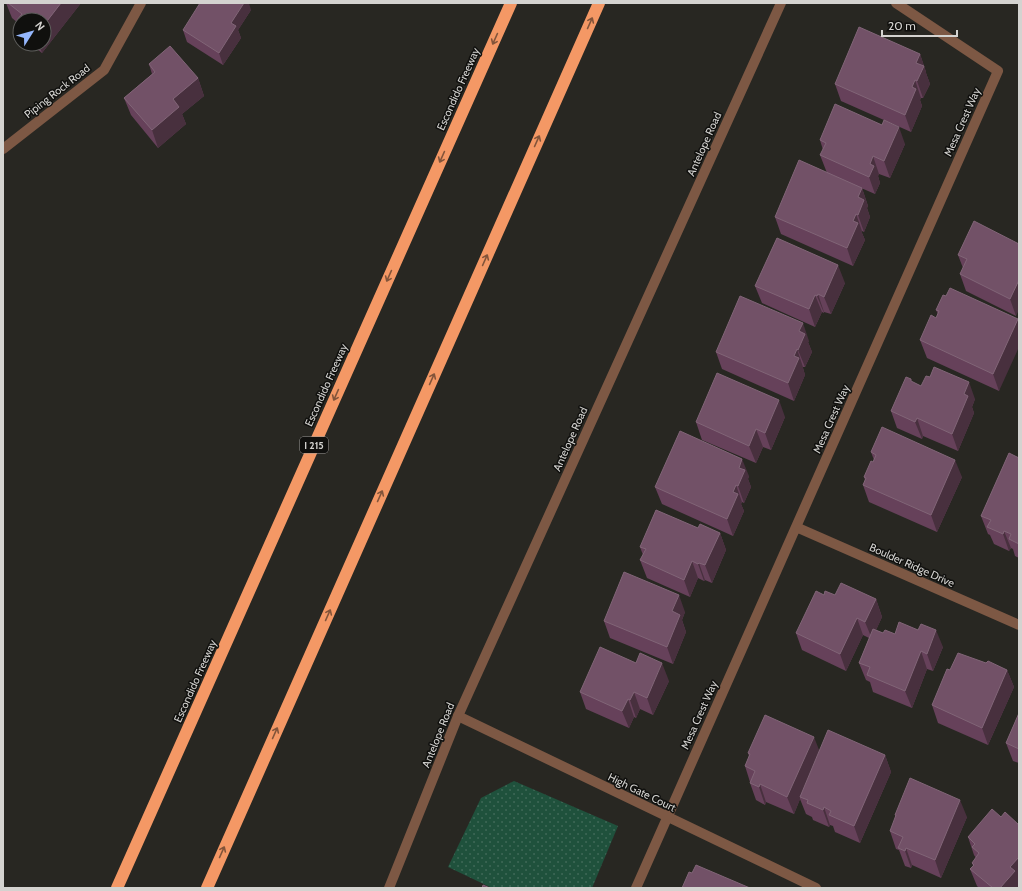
<svg xmlns="http://www.w3.org/2000/svg" width="1022" height="891" font-family="Cabin,sans-serif">
  <defs>
    <pattern id="grass-dots" width="8" height="8" patternUnits="userSpaceOnUse"><rect width="8" height="8" fill="#1f513c"/><path d="M2 2h.1M6 6h.1" fill="none" stroke="#3f6957" stroke-width="1.8" stroke-linecap="round"/></pattern>
  </defs>
  <rect width="100%" height="100%" fill="#282722"/>
  <path fill="url(#grass-dots)" d="M 514,781 L 618,826 L 592,888 L 492,888 L 448,867 L 481,798 Z"/>
  <g fill="none" stroke-linecap="round" stroke-linejoin="round">
    <path stroke="#7d5844" stroke-width="10" d="M 3,149 L 104,70 L 141,3
      M 796,527 L 1019,625
      M 458,716 L 816,888
      M 636,888 L 998,71 L 896,3"/>
    <path stroke="#7d5844" stroke-width="10" d="M 389,888 L 458,716 L 781,3"/>
    <path stroke="#f49865" stroke-width="12" d="M 117,888 L 511,3
      M 207,888 L 599,3"/>
  </g>
  <path fill="#66415a" d="M 6,3 L 81,3 L 42,53 L 31,44 L 44,44 L 44,20 L 20,20 L 20,29 L 18,23 L 12,18 Z
    M 251,10 L 238,30 L 241,38 L 223,65 L 187,42 L 183,30 Z
    M 920,54 L 926,72 L 926,73 L 930,84 L 923,98 L 921,98 L 920,100 L 922,106 L 911,132 L 841,101 L 835,84 Z
    M 149,64 L 198,78 L 204,96 L 182,114 L 186,124 L 158,148 L 131,115 L 124,98 L 152,74 Z
    M 820,140 L 905,144 L 890,178 L 879,174 L 878,176 L 880,183 L 875,194 L 831,175 L 862,188 L 868,206 L 867,208 L 870,217 L 864,232 L 862,231 L 862,233 L 865,240 L 853,266 L 781,234 L 775,217 L 827,173 L 820,155 L 823,150 Z
    M 1019,244 L 1016,316 L 966,291 L 960,274 L 963,268 L 958,255 Z
    M 845,283 L 831,314 L 824,312 L 824,313 L 822,312 L 815,327 L 762,303 L 755,286 Z
    M 946,296 L 1018,319 L 999,391 L 927,358 L 920,340 L 936,318 L 938,314 L 936,310 Z
    M 809,341 L 808,342 L 812,352 L 805,367 L 803,367 L 803,368 L 805,375 L 794,401 L 722,369 L 716,352 Z
    M 912,382 L 921,386 L 975,399 L 972,407 L 974,413 L 958,451 L 923,436 L 922,439 L 897,428 L 891,411 Z
    M 785,417 L 771,450 L 763,447 L 756,463 L 702,440 L 696,422 Z
    M 871,452 L 962,477 L 937,532 L 869,502 L 863,485 L 865,480 L 864,477 L 874,460 Z
    M 1019,458 L 1019,558 L 1015,556 L 1013,549 L 1011,548 L 1009,551 L 994,544 L 990,535 L 988,534 L 981,516 Z
    M 749,476 L 748,479 L 751,487 L 744,503 L 742,502 L 741,504 L 744,511 L 733,536 L 662,504 L 655,487 Z
    M 698,528 L 720,533 L 726,550 L 712,583 L 705,580 L 704,581 L 698,578 L 690,597 L 647,578 L 640,560 L 643,555 L 640,547 Z
    M 824,595 L 876,599 L 882,617 L 876,630 L 883,633 L 895,634 L 943,647 L 933,671 L 927,669 L 912,708 L 873,692 L 870,682 L 866,680 L 859,663 L 869,638 L 863,635 L 846,671 L 802,650 L 796,633 Z
    M 685,612 L 682,620 L 686,632 L 673,664 L 610,638 L 604,621 Z
    M 986,663 L 1007,670 L 1014,687 L 988,745 L 938,723 L 932,705 L 950,670 Z
    M 669,681 L 653,715 L 640,709 L 636,718 L 634,717 L 629,728 L 586,709 L 580,692 Z
    M 1019,713 L 1019,763 L 1013,761 L 1006,743 Z
    M 819,751 L 885,755 L 891,772 L 860,843 L 835,832 L 833,826 L 830,825 L 829,827 L 813,820 L 812,817 L 806,814 L 800,799 L 794,814 L 766,802 L 765,805 L 756,800 L 750,783 L 750,782 L 745,766 L 749,756 L 748,753 Z
    M 895,815 L 967,817 L 941,878 L 912,865 L 911,868 L 905,866 L 899,850 L 896,849 L 890,831 L 896,818 Z
    M 1001,817 L 1019,825 L 1019,888 L 979,888 L 977,886 L 970,869 L 973,866 L 972,863 L 976,858 L 974,855 L 968,837 Z"/>
  <path fill="#48303e" d="M 61,3 L 81,3 L 42,53 L 39,44 L 44,44 L 44,25 Z
    M 244,3 L 249,3 L 251,10 L 238,30 L 241,38 L 223,65 L 219,53 L 231,23 Z
    M 920,54 L 926,72 L 926,73 L 930,84 L 923,98 L 917,81 L 916,63 Z
    M 198,78 L 204,96 L 182,114 L 186,124 L 158,148 L 152,130 L 173,99 Z
    M 915,80 L 921,98 L 920,100 L 922,106 L 911,132 L 905,115 L 912,87 Z
    M 899,127 L 905,144 L 890,178 L 884,161 Z
    M 873,156 L 879,174 L 878,176 L 880,183 L 875,194 L 869,177 L 870,164 Z
    M 862,188 L 868,206 L 867,208 L 870,217 L 864,232 L 858,215 L 858,197 Z
    M 856,214 L 862,231 L 862,233 L 865,240 L 853,266 L 847,248 L 853,221 Z
    M 838,265 L 845,283 L 831,314 L 824,297 Z
    M 1019,280 L 1019,310 L 1016,316 L 1010,299 Z
    M 818,294 L 824,312 L 824,313 L 817,296 Z
    M 815,295 L 822,312 L 815,327 L 809,309 Z
    M 1018,319 L 1019,323 L 1019,347 L 999,391 L 993,374 Z
    M 803,323 L 809,341 L 808,342 L 812,352 L 805,367 L 798,350 L 799,331 Z
    M 797,349 L 803,367 L 803,368 L 805,375 L 794,401 L 788,383 L 794,356 Z
    M 969,382 L 975,399 L 972,407 L 974,413 L 958,451 L 952,434 L 964,394 Z
    M 779,400 L 785,417 L 771,450 L 765,433 Z
    M 917,418 L 923,436 L 922,439 L 915,422 Z
    M 756,429 L 763,447 L 756,463 L 749,446 Z
    M 742,459 L 749,476 L 748,479 L 751,487 L 744,503 L 738,486 L 739,468 Z
    M 955,460 L 962,477 L 937,532 L 931,515 Z
    M 736,485 L 742,502 L 741,504 L 744,511 L 733,536 L 727,519 L 733,492 Z
    M 1004,531 L 1011,548 L 1009,551 L 1003,534 Z
    M 720,533 L 726,550 L 712,583 L 705,565 Z
    M 692,561 L 698,578 L 690,597 L 684,580 Z
    M 699,563 L 705,580 L 704,581 L 698,564 Z
    M 679,595 L 685,612 L 682,620 L 686,632 L 673,664 L 667,647 L 672,611 Z
    M 876,599 L 882,617 L 872,639 L 865,622 Z
    M 857,618 L 863,635 L 846,671 L 840,654 Z
    M 936,630 L 943,647 L 933,671 L 927,654 Z
    M 921,651 L 927,669 L 912,708 L 905,691 Z
    M 662,663 L 669,681 L 653,715 L 647,698 Z
    M 1007,670 L 1014,687 L 988,745 L 982,728 Z
    M 634,692 L 640,709 L 636,718 L 630,700 Z
    M 628,699 L 634,717 L 629,728 L 622,711 Z
    M 814,737 L 821,755 L 800,797 L 800,799 L 794,814 L 787,797 Z
    M 885,755 L 891,772 L 860,843 L 854,826 Z
    M 760,784 L 766,802 L 765,805 L 759,787 Z
    M 960,800 L 967,817 L 941,878 L 935,860 Z
    M 824,807 L 830,825 L 829,827 L 823,810 Z
    M 906,848 L 912,865 L 911,868 L 905,851 Z
    M 1019,857 L 1019,888 L 1000,888 L 1010,867 Z"/>
  <path fill="#725167" stroke="#816577" d="M 8,3 L 61,3 L 44,25 L 44,20 L 20,20 L 20,23 L 17,20 L 22,14 Z
    M 200,3 L 244,3 L 231,23 L 236,26 L 219,53 L 183,30 Z
    M 859,27 L 920,54 L 916,63 L 924,66 L 917,81 L 915,80 L 912,87 L 916,89 L 905,115 L 835,84 Z
    M 170,46 L 198,78 L 173,99 L 179,107 L 152,130 L 124,98 L 155,72 L 149,64 Z
    M 835,104 L 882,125 L 884,120 L 899,127 L 884,161 L 873,156 L 870,164 L 874,166 L 869,177 L 820,155 L 826,143 L 820,140 Z
    M 799,160 L 862,188 L 858,197 L 864,200 L 858,215 L 856,214 L 853,221 L 858,223 L 847,248 L 775,217 Z
    M 974,221 L 1019,244 L 1019,280 L 1010,299 L 960,274 L 967,259 L 958,255 Z
    M 777,238 L 838,265 L 824,297 L 818,294 L 817,296 L 815,295 L 809,309 L 755,286 Z
    M 950,288 L 1018,319 L 993,374 L 920,340 L 931,315 L 936,318 L 939,311 L 936,310 L 943,295 L 946,296 Z
    M 740,296 L 803,323 L 799,331 L 805,334 L 798,350 L 797,349 L 794,356 L 799,358 L 788,383 L 716,352 Z
    M 934,367 L 969,382 L 964,394 L 968,396 L 952,434 L 917,418 L 915,422 L 891,411 L 906,377 L 911,379 L 911,381 L 921,386 L 926,376 L 930,377 Z
    M 717,373 L 779,400 L 765,433 L 756,429 L 749,446 L 696,422 Z
    M 882,427 L 955,460 L 931,515 L 863,485 L 866,478 L 864,477 L 871,461 L 873,462 L 876,455 L 871,452 Z
    M 680,431 L 742,459 L 739,468 L 745,470 L 738,486 L 736,485 L 733,492 L 738,494 L 727,519 L 655,487 Z
    M 1009,453 L 1019,458 L 1019,544 L 1009,539 L 1011,534 L 1004,531 L 1003,534 L 987,527 L 991,520 L 981,516 Z
    M 656,510 L 698,528 L 700,524 L 720,533 L 705,565 L 699,563 L 698,564 L 692,561 L 684,580 L 640,560 L 646,549 L 640,547 Z
    M 624,572 L 679,595 L 672,611 L 680,615 L 667,647 L 604,621 Z
    M 841,583 L 876,599 L 865,622 L 857,618 L 840,654 L 796,633 L 816,591 L 824,595 L 825,591 L 835,595 Z
    M 899,622 L 918,630 L 921,624 L 936,630 L 927,654 L 921,651 L 905,691 L 867,675 L 870,667 L 859,663 L 873,629 L 883,633 L 885,630 L 895,634 Z
    M 600,647 L 636,663 L 640,653 L 662,663 L 647,698 L 634,692 L 630,700 L 628,699 L 622,711 L 580,692 Z
    M 958,653 L 986,663 L 988,661 L 1007,670 L 982,728 L 932,705 L 947,669 L 950,670 Z
    M 1019,713 L 1019,749 L 1006,743 Z
    M 765,715 L 814,737 L 787,797 L 760,784 L 759,787 L 750,783 L 755,771 L 745,766 L 750,754 L 748,753 Z
    M 828,730 L 885,755 L 854,826 L 829,815 L 831,811 L 824,807 L 823,810 L 807,803 L 808,800 L 800,797 Z
    M 910,778 L 960,800 L 935,860 L 906,848 L 905,851 L 898,848 L 903,837 L 890,831 L 896,815 L 895,815 Z
    M 992,809 L 1001,817 L 1005,812 L 1019,825 L 1019,857 L 1010,867 L 1015,871 L 1000,888 L 993,888 L 970,869 L 974,865 L 972,863 L 979,853 L 972,847 L 975,844 L 968,837 Z
    M 696,865 L 750,888 L 682,888 L 689,872 L 692,873 Z
    M 483,885 L 490,888 L 482,888 Z"/>
  <defs><path id="oneway-shaft" d="M-6 0H5M1.5-3L5.5 0L1.5 3" fill="none" stroke-width="1.6" stroke-linecap="round" stroke-linejoin="round"/></defs>
  <g stroke="#82543a">
    <use href="#oneway-shaft" transform="translate(590 23) rotate(-66)"/>
    <use href="#oneway-shaft" transform="translate(495 39) rotate(114)"/>
    <use href="#oneway-shaft" transform="translate(537 141) rotate(-66)"/>
    <use href="#oneway-shaft" transform="translate(442 157) rotate(114)"/>
    <use href="#oneway-shaft" transform="translate(485 260) rotate(-66)"/>
    <use href="#oneway-shaft" transform="translate(389 276) rotate(114)"/>
    <use href="#oneway-shaft" transform="translate(432 379) rotate(-66)"/>
    <use href="#oneway-shaft" transform="translate(336 395) rotate(114)"/>
    <use href="#oneway-shaft" transform="translate(380 496) rotate(-66)"/>
    <use href="#oneway-shaft" transform="translate(328 615) rotate(-66)"/>
    <use href="#oneway-shaft" transform="translate(275 733) rotate(-66)"/>
    <use href="#oneway-shaft" transform="translate(222 852) rotate(-66)"/>
  </g>
  <g text-anchor="middle" dominant-baseline="central" stroke-width="3" stroke-linejoin="round" paint-order="stroke">
    <rect fill="#10100e" stroke="#999896" stroke-width="1" x="300" y="437" width="28" height="16" rx="3"/>
    <g font-size="10" font-weight="bold" fill="#d4d3d0">
      <text x="314" y="445">I 215</text>
    </g>
    <g font-size="11" fill="#d4d3d0" stroke="#10100e">
      <text transform="translate(458 89) rotate(-66)">Escondido Freeway</text>
      <text transform="translate(57 91) rotate(-38)">Piping Rock Road</text>
      <text transform="translate(962 122) rotate(-66)">Mesa Crest Way</text>
      <text transform="translate(704 144) rotate(-66)">Antelope Road</text>
      <text transform="translate(326 385) rotate(-66)">Escondido Freeway</text>
      <text transform="translate(831 419) rotate(-66)">Mesa Crest Way</text>
      <text transform="translate(570 439) rotate(-66)">Antelope Road</text>
      <text transform="translate(912 565) rotate(24)">Boulder Ridge Drive</text>
      <text transform="translate(195 681) rotate(-66)">Escondido Freeway</text>
      <text transform="translate(699 715) rotate(-66)">Mesa Crest Way</text>
      <text transform="translate(438 735) rotate(-68)">Antelope Road</text>
      <text transform="translate(642 792) rotate(26)">High Gate Court</text>
    </g>
  </g>
  <rect width="1022" height="891" fill="none" stroke="#d4d3d0" stroke-width="8"/>
  <g transform="translate(32 32) rotate(53)"><circle r="19" fill="#10100e" stroke="#5e5e5c"/>
  <path d="M0-3L7 15L0 10L-7 15Z" fill="#95b7fd"/>
  <text y="-6" font-size="11" font-weight="bold" text-anchor="middle" fill="#d4d3d0">N</text>
  </g>
  <path d="M882 30v6h75v-6" fill="none" stroke="#d4d3d0" stroke-width="2"/>
  <text x="888" y="30" font-size="12" fill="#d4d3d0" stroke="#10100e" stroke-width="3" paint-order="stroke">20 m</text>
</svg>
